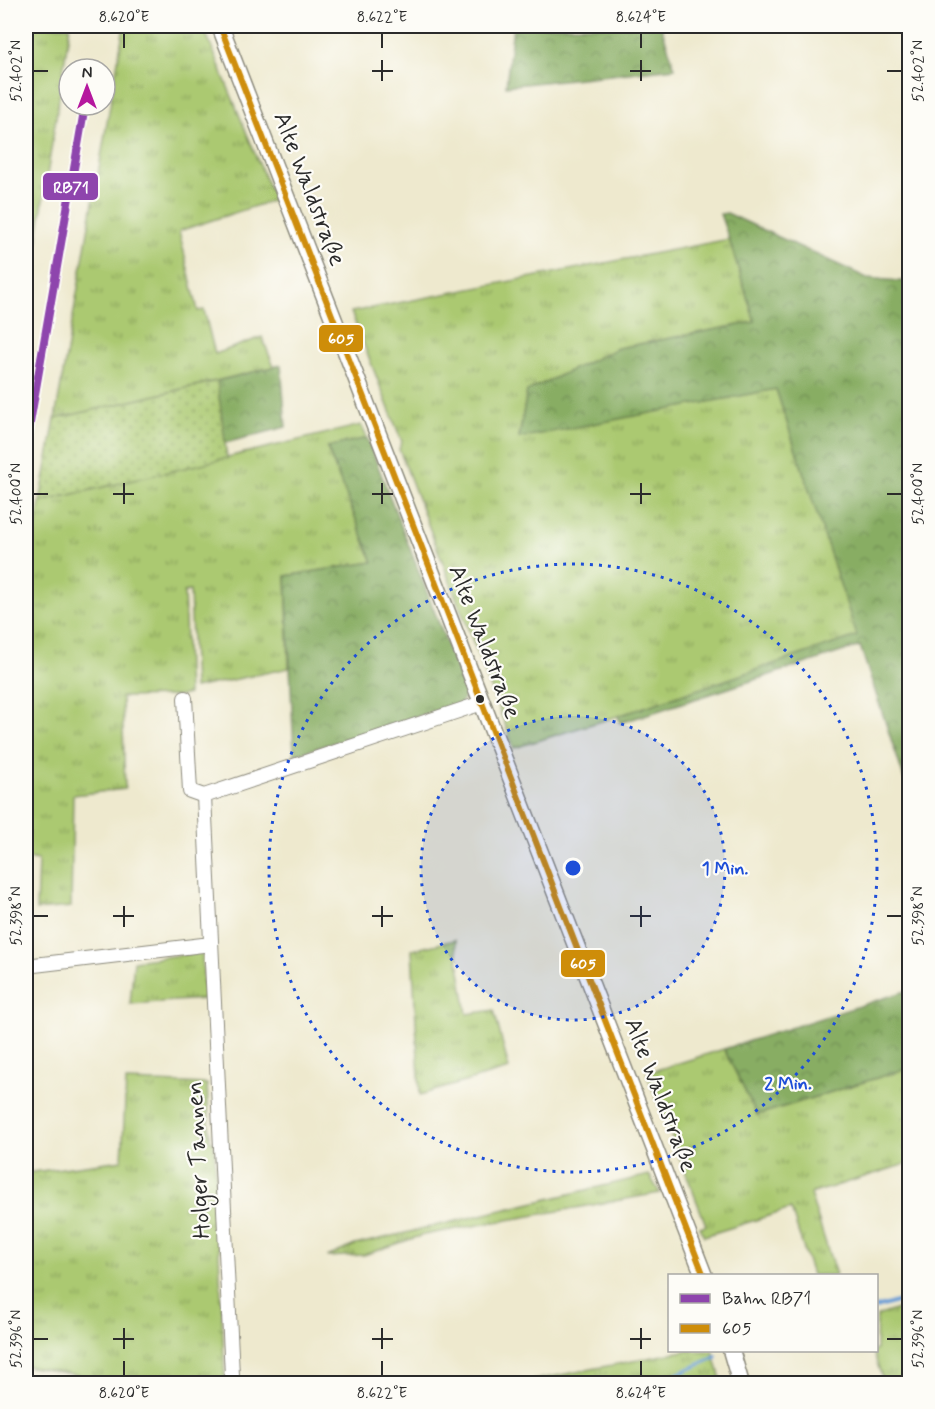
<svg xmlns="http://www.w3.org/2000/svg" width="935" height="1409" font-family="Mynerve,sans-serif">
  <defs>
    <pattern id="grass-tufts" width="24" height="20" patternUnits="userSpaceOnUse" patternTransform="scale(1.5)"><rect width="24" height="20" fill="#abc971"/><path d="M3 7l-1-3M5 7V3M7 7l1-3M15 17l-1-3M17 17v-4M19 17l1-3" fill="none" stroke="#8ba35d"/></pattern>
    <pattern id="forest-crowns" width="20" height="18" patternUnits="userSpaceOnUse" patternTransform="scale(1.5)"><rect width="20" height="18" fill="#88ad63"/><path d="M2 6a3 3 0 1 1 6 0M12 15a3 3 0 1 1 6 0" fill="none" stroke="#6f8d52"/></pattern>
    <pattern id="garden-dots" width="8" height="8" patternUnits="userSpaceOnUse" patternTransform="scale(1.5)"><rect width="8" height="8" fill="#abc971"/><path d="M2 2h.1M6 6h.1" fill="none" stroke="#8ba35d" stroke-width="1.8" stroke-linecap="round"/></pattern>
  </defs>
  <rect width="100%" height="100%" fill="#fdfcf7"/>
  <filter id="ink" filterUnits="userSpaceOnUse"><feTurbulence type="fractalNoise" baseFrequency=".0167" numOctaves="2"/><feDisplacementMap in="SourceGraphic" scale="12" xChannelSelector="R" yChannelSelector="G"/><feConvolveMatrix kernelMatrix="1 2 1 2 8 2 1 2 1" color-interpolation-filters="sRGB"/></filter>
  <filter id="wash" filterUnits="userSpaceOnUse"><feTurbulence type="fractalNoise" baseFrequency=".008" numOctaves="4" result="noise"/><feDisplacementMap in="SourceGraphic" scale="24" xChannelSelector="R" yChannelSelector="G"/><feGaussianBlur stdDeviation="1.35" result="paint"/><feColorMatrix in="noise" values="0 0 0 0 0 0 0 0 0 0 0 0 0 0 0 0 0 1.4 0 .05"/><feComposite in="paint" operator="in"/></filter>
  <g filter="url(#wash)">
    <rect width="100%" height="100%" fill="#eee9ce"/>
    <path fill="url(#grass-tufts)" stroke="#6b7a4e" stroke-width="1.5" d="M 26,26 L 70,26 L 37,241 L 26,242 Z
      M 124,26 L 203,26 L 274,200 L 179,231 L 198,311 L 204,310 L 215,354 L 262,337 L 274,367 L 55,419 Z
      M 729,239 L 755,322 L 618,348 L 527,391 L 519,437 L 776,389 L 858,636 L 618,716 L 514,748 L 399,449 L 402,442 L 351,312 Z
      M 361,425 L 367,438 L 327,448 L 373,562 L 286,576 L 289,668 L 194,688 L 190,591 L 184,592 L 188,694 L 181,696 L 122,697 L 125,789 L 73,795 L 71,907 L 36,910 L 38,860 L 26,858 L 26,585 L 40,502 Z
      M 455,940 L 467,1014 L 494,1010 L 509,1069 L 420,1095 L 412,950 Z
      M 202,952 L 204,999 L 130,1004 L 134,961 Z
      M 724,1049 L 757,1115 L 909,1068 L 909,1163 L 810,1194 L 836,1275 L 812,1275 L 791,1209 L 704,1236 L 700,1227 L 706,1225 L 647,1073 Z
      M 126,1081 L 207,1084 L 210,1141 L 214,1141 L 225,1383 L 123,1383 L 26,1366 L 26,1173 L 122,1160 Z
      M 649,1175 L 660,1193 L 423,1235 L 364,1255 L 327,1257 L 355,1245 Z
      M 909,1305 L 909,1383 L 884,1383 L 873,1351 L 876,1350 L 877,1316 Z
      M 684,1351 L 713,1351 L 722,1383 L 520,1383 Z"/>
    <path fill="url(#forest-crowns)" stroke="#5a6c47" stroke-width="1.5" d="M 513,26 L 661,26 L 675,68 L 506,86 Z
      M 727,213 L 867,278 L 909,282 L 909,781 L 905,781 L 860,646 L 620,723 L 618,716 L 857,636 L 776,389 L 519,438 L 527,391 L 618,348 L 755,322 L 729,239 L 720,214 Z
      M 37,241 L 26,306 L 26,242 Z
      M 281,365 L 286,427 L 225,443 L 217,381 Z
      M 367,438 L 466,693 L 461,703 L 294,755 L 286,576 L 373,562 L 327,447 Z
      M 909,990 L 909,1068 L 757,1115 L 724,1049 Z"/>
    <path fill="url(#garden-dots)" stroke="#6b7a4e" stroke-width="1.5" d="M 217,381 L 227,458 L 40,502 L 55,419 Z"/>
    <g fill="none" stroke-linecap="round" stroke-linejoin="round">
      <path stroke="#699ed6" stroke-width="4" d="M 876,1308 L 910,1298
        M 655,1384 L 716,1357"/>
    </g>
  </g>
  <g filter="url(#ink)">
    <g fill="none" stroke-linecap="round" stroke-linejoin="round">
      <defs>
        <path id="minor" d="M 185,698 L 190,791 L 204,796 L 232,1375
          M 204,796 L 482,703
          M 26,966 L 211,944"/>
        <path id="tertiary" d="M 220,26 L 704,1276
          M 731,1350 L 741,1384"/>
      </defs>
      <use href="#minor" stroke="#8c8a7c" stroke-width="16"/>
      <use href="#tertiary" stroke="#8c8a7c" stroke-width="19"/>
      <use href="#minor" stroke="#fff" stroke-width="14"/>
      <use href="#tertiary" stroke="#fff" stroke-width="16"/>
      <defs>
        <path id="bus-1" d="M 220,26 L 704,1276"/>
      </defs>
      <use href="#bus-1" stroke="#fdfcf7" stroke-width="10"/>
      <use href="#bus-1" stroke="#ce8d09" stroke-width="6"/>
      <defs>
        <path id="rail-1" d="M 26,446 L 85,105"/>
      </defs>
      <use href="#rail-1" stroke="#fdfcf7" stroke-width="12"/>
      <use href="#rail-1" stroke="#8e44ad" stroke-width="8"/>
    </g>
  </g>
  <path fill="none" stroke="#2b2b2b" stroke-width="2" d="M 124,33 L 124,48M 382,33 L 382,48M 641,33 L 641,48M 382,60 L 382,81M 641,60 L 641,81M 33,71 L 48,71M 372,71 L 393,71M 630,71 L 651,71M 887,71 L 902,71M 124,483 L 124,504M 382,483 L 382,504M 641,483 L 641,504M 33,494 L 48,494M 113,494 L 134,494M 372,494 L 393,494M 630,494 L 651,494M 887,494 L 902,494M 124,906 L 124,927M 382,906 L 382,927M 641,906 L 641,927M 33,916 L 48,916M 113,916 L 134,916M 372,916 L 393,916M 630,916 L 651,916M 887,916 L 902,916M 124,1328 L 124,1349M 382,1328 L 382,1349M 641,1328 L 641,1349M 33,1339 L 48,1339M 113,1339 L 134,1339M 372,1339 L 393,1339M 630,1339 L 651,1339M 887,1339 L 902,1339M 124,1361 L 124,1376M 382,1361 L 382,1376M 641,1361 L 641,1376"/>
  <circle cx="573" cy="868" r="152" fill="#1d4ed8" fill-opacity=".12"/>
  <g fill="none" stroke="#1d4ed8" stroke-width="3" stroke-dasharray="3 6">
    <circle cx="573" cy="868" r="152"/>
    <circle cx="573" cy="868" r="304"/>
  </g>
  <circle fill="#2b2b2b" stroke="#fdfcf7" stroke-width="2" cx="480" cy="699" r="5"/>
  <g text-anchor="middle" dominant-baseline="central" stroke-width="4.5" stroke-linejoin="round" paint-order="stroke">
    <g font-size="24" fill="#2b2b2b" stroke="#fdfcf7">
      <text transform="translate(309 189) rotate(69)">Alte Waldstraße</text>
      <text transform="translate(484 642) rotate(69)">Alte Waldstraße</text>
      <text transform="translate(660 1095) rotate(69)">Alte Waldstraße</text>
      <text transform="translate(199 1160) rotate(-93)">Holger Tannen</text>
    </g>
  </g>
  <circle cx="573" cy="868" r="9" fill="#1d4ed8" stroke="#fdfcf7" stroke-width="3"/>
  <g font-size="18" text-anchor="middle" font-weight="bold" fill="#1d4ed8" stroke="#fdfcf7" stroke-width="4.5" stroke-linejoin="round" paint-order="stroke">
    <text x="725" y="874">1 Min.</text>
    <text x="788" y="1089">2 Min.</text>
  </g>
  <g stroke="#fdfcf7" stroke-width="2">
    <rect x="42" y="172" width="57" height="29" rx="6" fill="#8e44ad"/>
    <rect x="318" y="324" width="46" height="29" rx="6" fill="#ce8d09"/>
    <rect x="560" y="949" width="46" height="29" rx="6" fill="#ce8d09"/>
  </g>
  <g font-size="16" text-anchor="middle" font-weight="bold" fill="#fff">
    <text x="71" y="193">RB71</text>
    <text x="341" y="344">605</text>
    <text x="583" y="969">605</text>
  </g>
  <rect width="935" height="1409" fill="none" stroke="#fdfcf7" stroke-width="66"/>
  <rect x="668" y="1274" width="210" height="78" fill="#fdfcf7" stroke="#a9a8a5" stroke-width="1.5"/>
  <rect x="680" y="1294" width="30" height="9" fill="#8e44ad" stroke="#a9a8a5" stroke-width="1.5"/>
  <text x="722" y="1304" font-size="18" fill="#2b2b2b">Bahn RB71</text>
  <rect x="680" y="1324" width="30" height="9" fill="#ce8d09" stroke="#a9a8a5" stroke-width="1.5"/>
  <text x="722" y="1334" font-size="18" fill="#2b2b2b">605</text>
  <g transform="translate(87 87)"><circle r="28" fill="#fdfcf7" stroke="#a9a8a5" stroke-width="1.5"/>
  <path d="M0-4.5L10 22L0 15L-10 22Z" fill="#b5179e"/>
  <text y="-9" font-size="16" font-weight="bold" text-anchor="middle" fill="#2b2b2b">N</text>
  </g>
  <rect x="33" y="33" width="869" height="1343" fill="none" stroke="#2b2b2b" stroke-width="2"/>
  <g font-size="15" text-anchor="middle" fill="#2b2b2b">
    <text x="124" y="22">8.620°E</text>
    <text x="382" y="22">8.622°E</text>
    <text x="641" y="22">8.624°E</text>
    <text transform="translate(16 71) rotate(-90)" y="5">52.402°N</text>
    <text transform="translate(918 71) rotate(-90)" y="5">52.402°N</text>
    <text transform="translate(16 494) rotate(-90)" y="5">52.400°N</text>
    <text transform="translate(918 494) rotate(-90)" y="5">52.400°N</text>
    <text transform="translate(16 916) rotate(-90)" y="5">52.398°N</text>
    <text transform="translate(918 916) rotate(-90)" y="5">52.398°N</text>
    <text transform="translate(16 1339) rotate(-90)" y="5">52.396°N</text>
    <text transform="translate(918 1339) rotate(-90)" y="5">52.396°N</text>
    <text x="124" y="1398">8.620°E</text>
    <text x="382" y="1398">8.622°E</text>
    <text x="641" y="1398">8.624°E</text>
  </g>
</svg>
